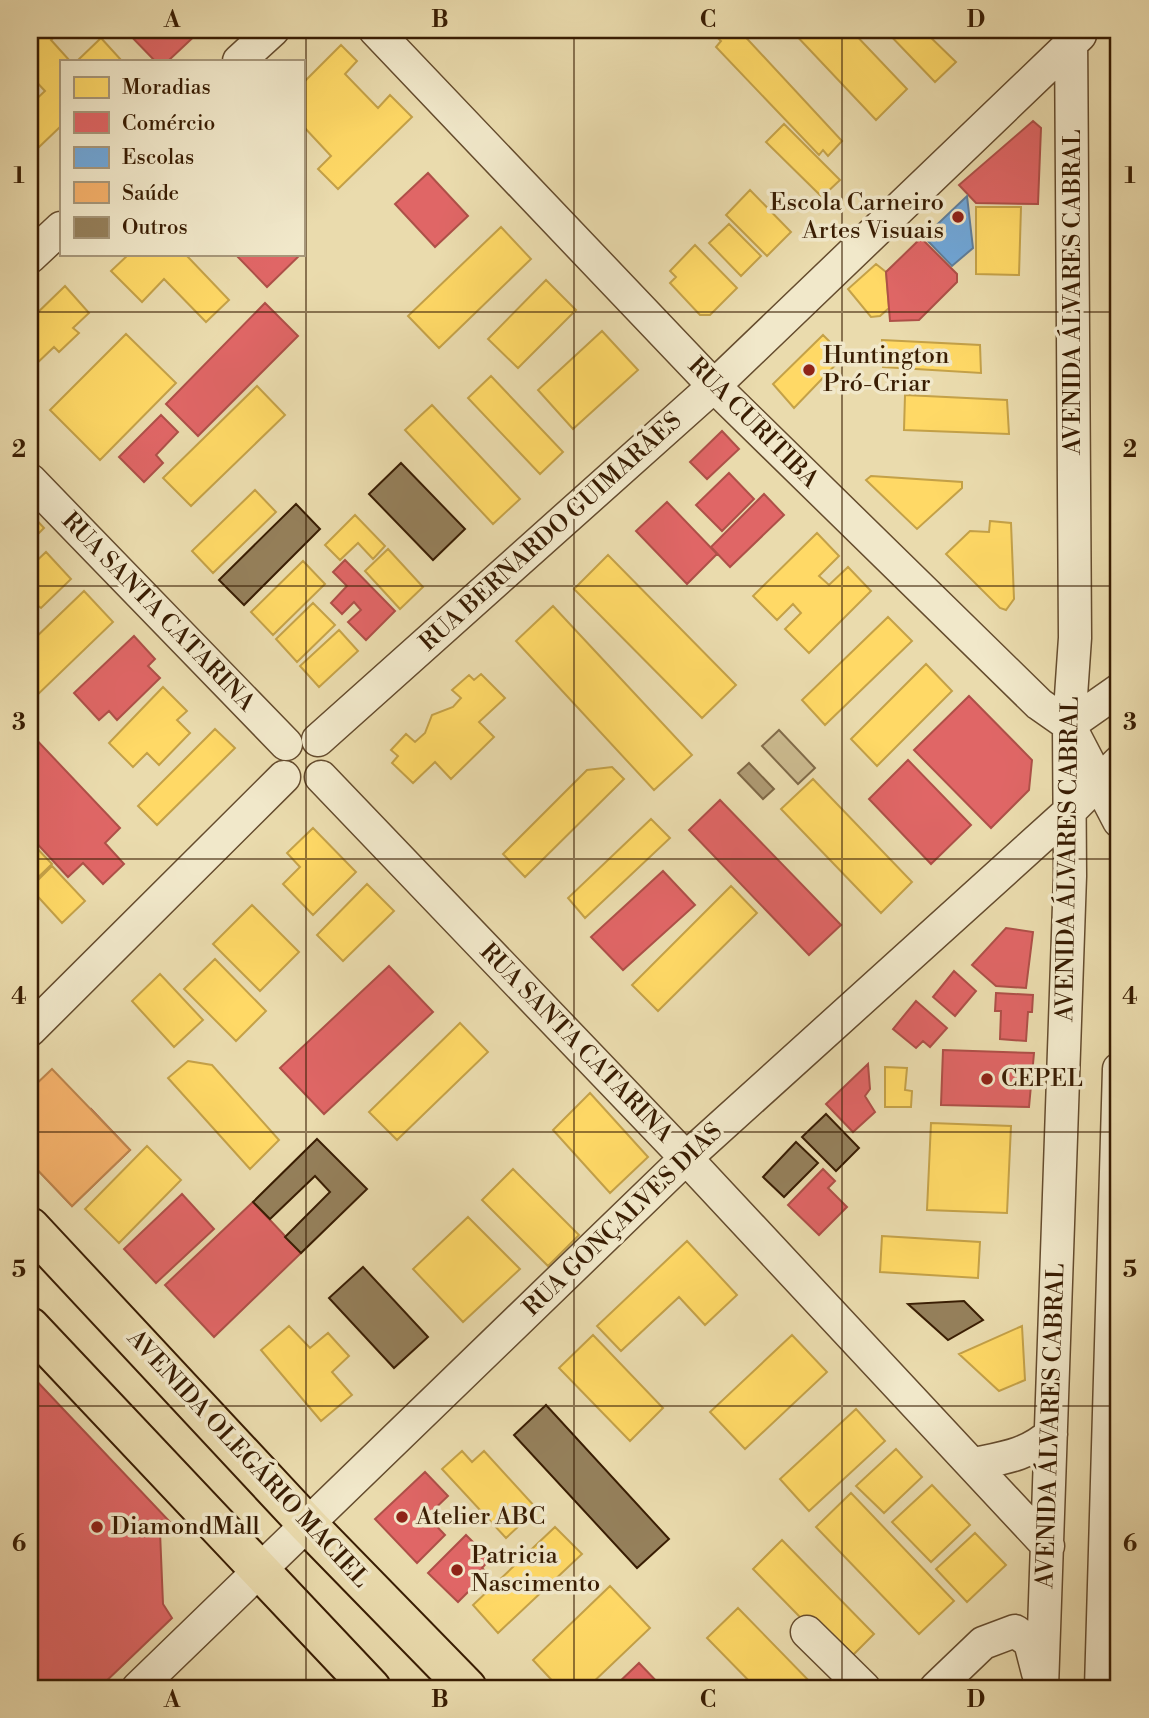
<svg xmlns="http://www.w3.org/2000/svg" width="1149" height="1718" font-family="'Libre Bodoni',serif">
  <rect width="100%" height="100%" fill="#eadbad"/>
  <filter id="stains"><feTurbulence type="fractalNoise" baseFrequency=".00286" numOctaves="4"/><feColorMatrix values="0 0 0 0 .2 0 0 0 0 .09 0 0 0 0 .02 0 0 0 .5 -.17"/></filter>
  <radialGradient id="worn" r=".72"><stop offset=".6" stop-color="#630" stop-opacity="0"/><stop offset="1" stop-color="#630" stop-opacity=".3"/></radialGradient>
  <path fill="#ccbb90" stroke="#826c4a" stroke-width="2" d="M 779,730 L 815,768 L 798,784 L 762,746 Z"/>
  <path fill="#ae9a73" stroke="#7f6846" stroke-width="2" d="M 749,763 L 774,789 L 763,799 L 738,773 Z"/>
  <path fill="#ffd966" stroke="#c4a148" stroke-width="2" d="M 30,30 L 62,30 L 51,40 L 70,61 L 61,61 L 61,126 L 38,148 L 30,139 L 30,105 L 45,91 L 30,75 Z
    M 709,30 L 739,30 L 842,141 L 828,156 L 823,150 L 819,155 L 716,47 L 721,41 Z
    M 791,30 L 851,30 L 907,89 L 876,120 Z
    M 885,30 L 923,30 L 956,62 L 935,82 Z
    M 101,38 L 122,61 L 77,61 Z
    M 341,45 L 357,61 L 345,74 L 378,108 L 390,95 L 412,117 L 338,189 L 318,169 L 331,156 L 303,126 L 303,83 Z
    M 784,124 L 840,180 L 822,197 L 766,142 Z
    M 750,190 L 791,232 L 767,256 L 726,215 Z
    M 976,207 L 1021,207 L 1019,275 L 976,274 Z
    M 729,224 L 761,256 L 741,276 L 709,243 Z
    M 501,227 L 531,259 L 439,348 L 408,316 Z
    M 695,245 L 737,288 L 710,315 L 700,315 L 670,283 L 676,277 L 670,271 Z
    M 129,254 L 189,254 L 187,256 L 229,300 L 206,322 L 164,279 L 142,302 L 111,271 Z
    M 876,264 L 886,272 L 889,308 L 880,316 L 871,317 L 848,289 Z
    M 546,280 L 576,310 L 518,368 L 488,339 Z
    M 65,286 L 89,313 L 73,328 L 79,333 L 59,352 L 54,347 L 32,368 L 30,320 Z
    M 602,331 L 638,370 L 573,429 L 538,390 Z
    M 126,334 L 176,383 L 100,460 L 50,410 Z
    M 823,335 L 844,356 L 794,408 L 773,384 Z
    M 882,340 L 980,345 L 981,373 L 883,367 Z
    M 491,376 L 563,452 L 540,474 L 468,398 Z
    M 257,386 L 285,415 L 191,506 L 163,478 Z
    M 905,395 L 1007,400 L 1009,434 L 904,430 Z
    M 432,405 L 520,499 L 493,524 L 405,430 Z
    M 871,476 L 962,482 L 962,488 L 917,529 L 866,480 Z
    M 255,490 L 276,512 L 213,573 L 192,551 Z
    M 30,513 L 44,528 L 30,542 Z
    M 355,515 L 385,546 L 373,559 L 358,543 L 340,560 L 325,545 Z
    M 990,521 L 1011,523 L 1014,599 L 1006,610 L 1000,608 L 946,554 L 970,531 L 989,532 Z
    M 817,533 L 839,556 L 819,576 L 829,585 L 848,567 L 871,591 L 809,653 L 785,629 L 801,613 L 793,604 L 777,620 L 753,596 Z
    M 388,549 L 423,587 L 400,609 L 365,571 Z
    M 46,552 L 71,579 L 41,608 L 37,605 L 30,612 L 30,567 Z
    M 608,555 L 736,685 L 702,718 L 574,589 Z
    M 303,561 L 325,584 L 273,635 L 251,612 Z
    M 84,591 L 113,622 L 32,700 L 30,643 Z
    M 313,603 L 335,625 L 297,662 L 276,639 Z
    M 553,606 L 692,755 L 654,790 L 516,641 Z
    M 888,617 L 912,641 L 825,725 L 802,700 Z
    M 339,630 L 358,651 L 319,687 L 300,666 Z
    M 926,664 L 952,691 L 877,766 L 851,739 Z
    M 481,674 L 505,698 L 479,722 L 494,737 L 451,779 L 435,762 L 413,783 L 392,763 L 398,756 L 391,750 L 406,734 L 415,742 L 425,733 L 432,715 L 453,707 L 461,698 L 452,690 L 469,675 L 474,680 Z
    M 163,687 L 187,711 L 177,720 L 190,733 L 159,765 L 147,753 L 133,767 L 109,743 Z
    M 215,729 L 235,748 L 157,825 L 138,806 Z
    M 612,767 L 624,779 L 525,877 L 503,854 L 587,770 Z
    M 813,779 L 912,882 L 881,913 L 781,809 Z
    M 651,819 L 670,838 L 585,918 L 568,898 Z
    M 313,828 L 356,872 L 313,915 L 283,884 L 300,867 L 287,853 Z
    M 30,841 L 52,864 L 30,885 Z
    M 52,866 L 85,901 L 62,923 L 30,888 Z
    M 367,884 L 394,911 L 343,961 L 317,935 Z
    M 731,886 L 757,913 L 658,1011 L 632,985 Z
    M 252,905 L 299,952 L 260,991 L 213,944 Z
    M 215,959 L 266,1011 L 236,1041 L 184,989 Z
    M 160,974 L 203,1020 L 174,1047 L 132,1001 Z
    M 460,1023 L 488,1052 L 397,1140 L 369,1112 Z
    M 188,1061 L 212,1065 L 279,1140 L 250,1169 L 168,1078 Z
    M 885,1067 L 907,1068 L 905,1090 L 912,1091 L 911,1107 L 885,1107 Z
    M 590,1093 L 648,1157 L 610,1193 L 553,1130 Z
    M 931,1123 L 1011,1126 L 1007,1213 L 927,1210 Z
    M 147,1146 L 181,1180 L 119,1243 L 85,1209 Z
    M 513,1169 L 579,1235 L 548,1266 L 482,1200 Z
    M 468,1217 L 520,1269 L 463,1322 L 413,1269 Z
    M 882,1236 L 980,1242 L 978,1278 L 880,1272 Z
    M 687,1241 L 737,1295 L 705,1325 L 679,1297 L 621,1351 L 597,1326 Z
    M 289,1326 L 310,1348 L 328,1333 L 349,1356 L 332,1372 L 352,1395 L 321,1421 L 261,1350 Z
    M 1022,1326 L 1025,1380 L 999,1391 L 959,1354 Z
    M 593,1335 L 663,1408 L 630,1441 L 559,1368 Z
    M 792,1335 L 827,1372 L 745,1449 L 710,1412 Z
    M 856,1409 L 885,1441 L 809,1511 L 780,1479 Z
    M 896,1449 L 922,1477 L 884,1513 L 856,1486 Z
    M 462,1451 L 472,1462 L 484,1451 L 537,1509 L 506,1538 L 442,1469 Z
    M 932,1485 L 970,1525 L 931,1562 L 892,1522 Z
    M 851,1493 L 954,1601 L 919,1634 L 816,1527 Z
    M 555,1527 L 582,1554 L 498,1633 L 473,1605 Z
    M 975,1533 L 1006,1565 L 967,1602 L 936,1569 Z
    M 782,1540 L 874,1634 L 845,1663 L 753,1569 Z
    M 610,1586 L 650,1628 L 587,1688 L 559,1688 L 533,1660 Z
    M 738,1608 L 816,1688 L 756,1688 L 707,1638 Z"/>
  <path fill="#e06666" stroke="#ae5048" stroke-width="2" d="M 125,30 L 201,30 L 168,61 L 155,61 Z
    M 1033,121 L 1041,128 L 1038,204 L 976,203 L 959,185 Z
    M 428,173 L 468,216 L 435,247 L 395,204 Z
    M 921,238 L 957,274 L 957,282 L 919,320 L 890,321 L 886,272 Z
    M 235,254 L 296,254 L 299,256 L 267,287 Z
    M 265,303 L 298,336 L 198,436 L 166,404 Z
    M 161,415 L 178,432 L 156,455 L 163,463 L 144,482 L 119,457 Z
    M 722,431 L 739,449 L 707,479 L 690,462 Z
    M 729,473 L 754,499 L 722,531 L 696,505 Z
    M 764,494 L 784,515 L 730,567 L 711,547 Z
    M 667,502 L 717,554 L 687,584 L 636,531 Z
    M 345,560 L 395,611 L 366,640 L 348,622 L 361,610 L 354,602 L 342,614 L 331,603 L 347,586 L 333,572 Z
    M 134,636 L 155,659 L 148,666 L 160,678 L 117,720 L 109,711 L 99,720 L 74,693 Z
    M 969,696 L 1032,760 L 1029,790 L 991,828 L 914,750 Z
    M 30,733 L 120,828 L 105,843 L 124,864 L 103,884 L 83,863 L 68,877 L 30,836 Z
    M 908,760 L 971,825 L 931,864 L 869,799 Z
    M 720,800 L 841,925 L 809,955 L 689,830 Z
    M 663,871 L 695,905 L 623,970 L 591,937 Z
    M 1006,928 L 1033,932 L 1026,988 L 996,986 L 972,965 Z
    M 389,966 L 433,1012 L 324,1114 L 280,1068 Z
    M 954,971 L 976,991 L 955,1016 L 933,997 Z
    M 996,993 L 1033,995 L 1032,1012 L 1028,1012 L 1026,1041 L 1000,1039 L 1001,1011 L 995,1011 Z
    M 916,1001 L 947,1028 L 930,1047 L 923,1041 L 916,1048 L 893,1029 Z
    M 943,1050 L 1034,1053 L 1029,1107 L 941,1105 Z
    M 868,1064 L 870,1089 L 865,1096 L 875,1112 L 853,1132 L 826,1104 Z
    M 91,1109 L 130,1150 L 72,1206 L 34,1166 Z
    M 823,1169 L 835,1181 L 828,1188 L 847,1207 L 819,1235 L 788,1205 Z
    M 182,1194 L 214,1229 L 156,1283 L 124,1249 Z
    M 253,1202 L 301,1253 L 214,1337 L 165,1285 Z
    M 30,1374 L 170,1522 L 160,1532 L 163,1604 L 172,1618 L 99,1688 L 30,1688 Z
    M 425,1472 L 448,1496 L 427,1516 L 445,1535 L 417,1563 L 375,1519 Z
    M 466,1535 L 490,1559 L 482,1568 L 487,1573 L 458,1602 L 428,1573 Z
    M 639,1663 L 663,1688 L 613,1688 Z"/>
  <path fill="#6fa8dc" stroke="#5f7e9b" stroke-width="2" d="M 967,196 L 973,248 L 952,266 L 924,237 Z"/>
  <path fill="#f6b26b" stroke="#bd854c" stroke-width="2" d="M 52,1069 L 130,1150 L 72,1206 L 30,1162 L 30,1090 Z"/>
  <path fill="#95805b" stroke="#391d03" stroke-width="2" d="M 401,463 L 465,529 L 433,560 L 369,494 Z
    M 296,504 L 320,529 L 244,605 L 219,580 Z
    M 826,1114 L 859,1148 L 836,1171 L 802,1137 Z
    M 317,1139 L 367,1189 L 301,1253 L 285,1237 L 330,1192 L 315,1176 L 270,1219 L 253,1202 Z
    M 796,1142 L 818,1163 L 784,1197 L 763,1177 Z
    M 363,1267 L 428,1337 L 394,1368 L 329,1298 Z
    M 964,1301 L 983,1320 L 948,1340 L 908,1304 Z
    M 546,1405 L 669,1539 L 637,1568 L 514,1435 Z"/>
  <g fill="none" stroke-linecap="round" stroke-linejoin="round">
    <defs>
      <path id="minor" d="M 375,30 L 714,386 L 1039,704 L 1069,725 L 1119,821
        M 239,61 L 273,30
        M 30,257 L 61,228
        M 30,480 L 286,744
        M 1069,725 L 1119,690
        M 318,740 L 714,386 L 1080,35
        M 321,777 L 686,1158 L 1048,1546
        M 30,1030 L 284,777
        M 974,1464 C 1003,1458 1028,1455 1051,1434
        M 807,1632 L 864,1688
        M 138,1688 L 686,1158 L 1072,809 L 1119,762
        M 936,1688 L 983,1643 L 1015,1631 L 1030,1642 L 1038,1673
        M 1042,1688 L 1070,876 L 1069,725 L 1075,638 L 1071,30
        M 1101,1688 L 1119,1069"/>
      <path id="major" d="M 30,1227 L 308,1525 L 467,1688
        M 30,1327 L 371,1688"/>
    </defs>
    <use href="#minor" stroke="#654c2e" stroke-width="35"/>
    <use href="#major" stroke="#391d03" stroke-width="42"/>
    <use href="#minor" stroke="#f1e8ca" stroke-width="32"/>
    <use href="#major" stroke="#eadbad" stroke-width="38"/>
  </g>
  <path fill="none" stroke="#391d03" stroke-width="2" stroke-opacity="0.55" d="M 306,30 L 306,1688M 574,30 L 574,1688M 842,30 L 842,1688M 30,312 L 1119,312M 30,586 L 1119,586M 30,859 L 1119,859M 30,1132 L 1119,1132M 30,1406 L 1119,1406"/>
  <g fill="#8f2418" stroke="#f1e8ca" stroke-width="2.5">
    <circle cx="958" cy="217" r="7"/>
    <circle cx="809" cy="370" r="7"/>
    <circle cx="987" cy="1079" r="7"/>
    <circle cx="402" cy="1517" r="7"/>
    <circle cx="97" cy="1527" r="7"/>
    <circle cx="457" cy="1570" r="7"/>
  </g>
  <g text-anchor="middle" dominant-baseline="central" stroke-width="7" stroke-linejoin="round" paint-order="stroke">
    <g font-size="24" fill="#391d03" stroke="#f1e8ca" text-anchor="start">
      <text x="944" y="203" text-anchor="end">Escola Carneiro<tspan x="944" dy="28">Artes Visuais</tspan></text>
      <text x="823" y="356">Huntington<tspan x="823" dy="28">Pró-Criar</tspan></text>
      <text x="1001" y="1079">CEPEL</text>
      <text x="416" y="1517">Atelier ABC</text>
      <text x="111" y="1527">DiamondMall</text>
      <text x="471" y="1556">Patricia<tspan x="471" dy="28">Nascimento</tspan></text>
    </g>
    <g font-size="24" fill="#391d03" stroke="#f1e8ca">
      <text transform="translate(1073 292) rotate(-90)">AVENIDA ÁLVARES CABRAL</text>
      <text transform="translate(753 423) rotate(45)">RUA CURITIBA</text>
      <text transform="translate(551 532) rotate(-42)">RUA BERNARDO GUIMARÃES</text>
      <text transform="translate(158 612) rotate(46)">RUA SANTA CATARINA</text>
      <text transform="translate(1068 859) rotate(-89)">AVENIDA ÁLVARES CABRAL</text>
      <text transform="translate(576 1043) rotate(46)">RUA SANTA CATARINA</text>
      <text transform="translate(623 1220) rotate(-44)">RUA GONÇALVES DIAS</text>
      <text transform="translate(1051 1426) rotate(-88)">AVENIDA ÁLVARES CABRAL</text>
      <text transform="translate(248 1459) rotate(47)">AVENIDA OLEGÁRIO MACIEL</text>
    </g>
  </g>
  <rect width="1149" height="1718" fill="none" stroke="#eadbad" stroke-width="77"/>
  <rect x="60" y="60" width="245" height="196" fill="#f1e8ca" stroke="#a7977a" stroke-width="2"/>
  <rect x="74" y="77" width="35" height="21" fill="#ffd966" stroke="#a7977a" stroke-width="2"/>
  <text x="122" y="94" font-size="21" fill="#391d03">Moradias</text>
  <rect x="74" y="112" width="35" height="21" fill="#e06666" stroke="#a7977a" stroke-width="2"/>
  <text x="122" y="130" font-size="21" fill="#391d03">Comércio</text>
  <rect x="74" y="147" width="35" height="21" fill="#6fa8dc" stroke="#a7977a" stroke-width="2"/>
  <text x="122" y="164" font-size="21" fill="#391d03">Escolas</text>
  <rect x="74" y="182" width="35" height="21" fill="#f6b26b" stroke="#a7977a" stroke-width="2"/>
  <text x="122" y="200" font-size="21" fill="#391d03">Saúde</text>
  <rect x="74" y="217" width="35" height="21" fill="#95805b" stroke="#a7977a" stroke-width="2"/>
  <text x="122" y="234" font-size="21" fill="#391d03">Outros</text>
  <rect x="38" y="38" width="1072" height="1642" fill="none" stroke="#391d03" stroke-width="2.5"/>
  <g font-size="23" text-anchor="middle" font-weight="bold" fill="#391d03">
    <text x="172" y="27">A</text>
    <text x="440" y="27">B</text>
    <text x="708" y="27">C</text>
    <text x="976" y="27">D</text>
    <text x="19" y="183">1</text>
    <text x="1130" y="183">1</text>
    <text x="19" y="457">2</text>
    <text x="1130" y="457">2</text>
    <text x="19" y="730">3</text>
    <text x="1130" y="730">3</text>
    <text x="19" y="1004">4</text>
    <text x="1130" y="1004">4</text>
    <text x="19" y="1277">5</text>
    <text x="1130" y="1277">5</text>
    <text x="19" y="1551">6</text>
    <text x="1130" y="1551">6</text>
    <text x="172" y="1707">A</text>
    <text x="440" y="1707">B</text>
    <text x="708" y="1707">C</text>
    <text x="976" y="1707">D</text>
  </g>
  <rect width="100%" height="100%" filter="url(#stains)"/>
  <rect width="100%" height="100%" fill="url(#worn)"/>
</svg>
